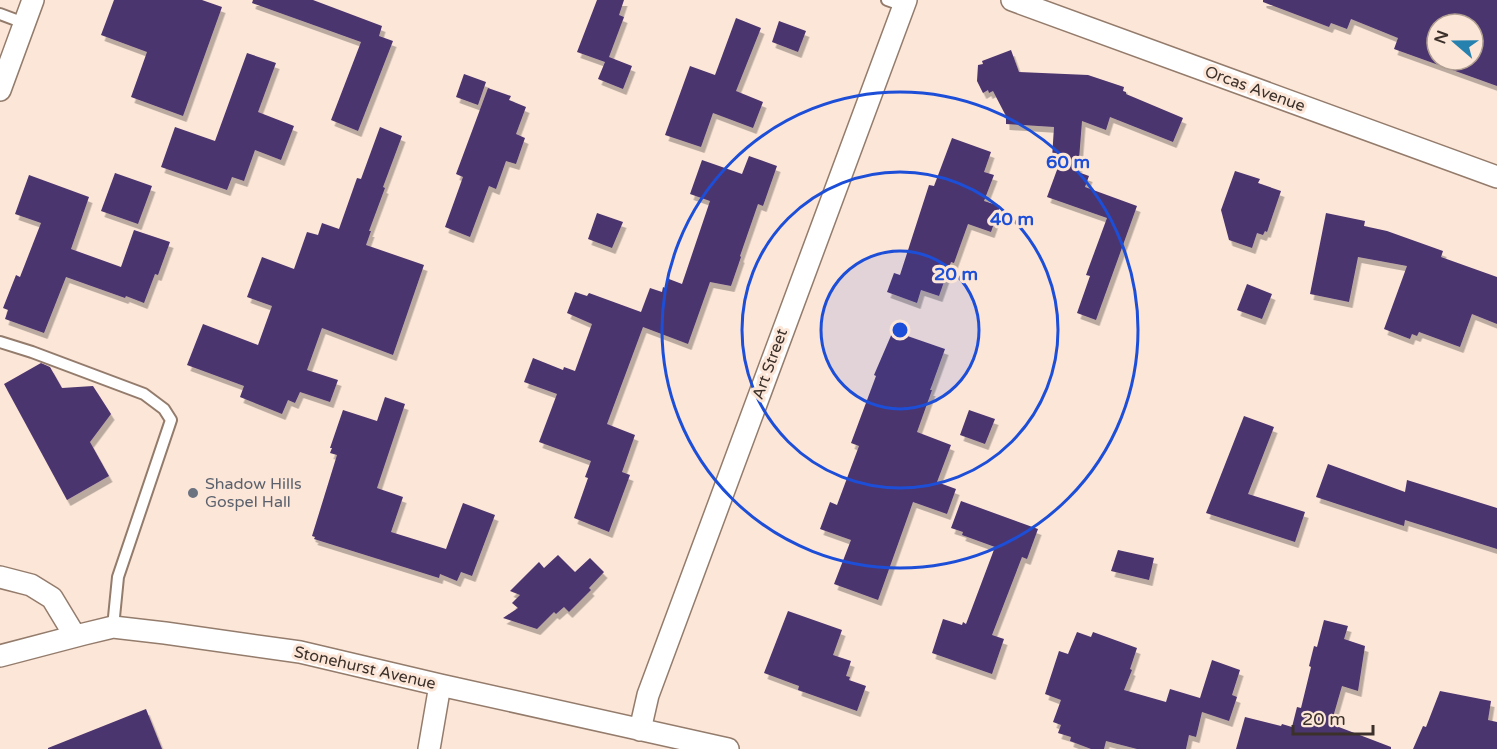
<svg xmlns="http://www.w3.org/2000/svg" width="1497" height="749" font-family="'Varela Round',sans-serif">
  <defs>
    <filter id="shadow"><feDropShadow dx="3.5" dy="6" stdDeviation="0" flood-color="#0004"/></filter>
  </defs>
  <rect width="100%" height="100%" fill="#fce6d8"/>
  <path fill="#4c346e" fill-rule="evenodd" filter="url(#shadow)" d="M 114,0 L 202,0 L 222,7 L 183,116 L 131,97 L 147,52 L 101,35 Z
    M 253,0 L 313,0 L 382,26 L 379,36 L 393,41 L 358,131 L 331,120 L 361,42 L 252,3 Z
    M 597,0 L 624,0 L 619,15 L 624,17 L 609,57 L 632,66 L 623,89 L 598,79 L 605,62 L 577,52 Z
    M 1263,0 L 1497,0 L 1497,86 L 1394,49 L 1398,38 L 1351,19 L 1347,29 L 1331,23 L 1329,27 L 1263,2 ZM 1437,24 L 1473,24 L 1473,60 L 1437,60 Z
    M 736,18 L 761,28 L 736,91 L 763,102 L 753,128 L 713,113 L 701,147 L 665,135 L 690,66 L 715,75 Z
    M 779,21 L 806,31 L 798,52 L 772,42 Z
    M 1011,50 L 1019,72 L 1088,75 L 1124,87 L 1123,91 L 1126,92 L 1126,94 L 1183,118 L 1173,142 L 1110,117 L 1106,130 L 1082,121 L 1078,172 L 1089,176 L 1085,187 L 1137,206 L 1096,320 L 1077,313 L 1090,276 L 1086,275 L 1107,218 L 1047,197 L 1061,159 L 1052,158 L 1054,127 L 1006,124 L 1006,116 L 993,91 L 989,93 L 988,90 L 983,93 L 977,81 L 978,65 L 983,64 L 982,61 Z
    M 247,53 L 276,63 L 258,112 L 294,126 L 281,160 L 255,150 L 244,181 L 232,177 L 227,190 L 161,167 L 175,127 L 215,141 Z
    M 464,74 L 486,82 L 478,105 L 456,97 Z
    M 488,88 L 511,96 L 509,100 L 526,107 L 516,134 L 525,138 L 516,164 L 506,161 L 496,189 L 489,186 L 470,237 L 445,227 L 463,177 L 456,174 Z
    M 380,127 L 402,136 L 383,187 L 385,188 L 369,231 L 371,231 L 366,245 L 424,265 L 393,355 L 322,328 L 307,370 L 338,380 L 330,402 L 300,392 L 295,403 L 288,400 L 282,414 L 240,397 L 244,386 L 187,365 L 203,324 L 258,345 L 272,306 L 247,297 L 262,257 L 294,269 L 307,232 L 318,235 L 322,223 L 339,229 L 357,178 L 361,179 Z
    M 952,138 L 991,152 L 984,172 L 994,175 L 984,201 L 1000,206 L 991,232 L 968,224 L 954,263 L 951,262 L 939,296 L 921,290 L 917,303 L 887,292 L 894,273 L 900,275 L 929,185 L 934,186 Z
    M 749,156 L 777,166 L 763,206 L 758,204 L 740,256 L 741,257 L 731,286 L 710,282 L 688,344 L 643,327 L 607,424 L 635,435 L 622,472 L 630,475 L 609,532 L 574,518 L 588,478 L 585,477 L 591,461 L 539,442 L 557,394 L 524,382 L 533,358 L 563,370 L 564,367 L 575,371 L 592,324 L 567,313 L 575,292 L 587,296 L 589,293 L 641,312 L 650,288 L 662,292 L 663,287 L 665,288 L 669,279 L 682,284 L 710,201 L 690,194 L 702,160 L 742,174 Z
    M 1235,171 L 1260,179 L 1258,183 L 1281,191 L 1267,232 L 1265,231 L 1263,235 L 1257,233 L 1252,248 L 1229,240 L 1221,210 Z
    M 115,173 L 152,186 L 138,224 L 101,211 Z
    M 29,175 L 89,197 L 71,249 L 121,267 L 134,230 L 170,242 L 158,275 L 155,274 L 144,303 L 126,296 L 125,298 L 66,277 L 44,333 L 5,319 L 8,310 L 3,308 L 16,275 L 20,277 L 41,223 L 15,214 Z
    M 597,213 L 623,222 L 612,248 L 588,239 Z
    M 1326,213 L 1365,221 L 1364,226 L 1387,231 L 1443,251 L 1441,257 L 1497,277 L 1497,324 L 1472,314 L 1460,347 L 1419,332 L 1417,336 L 1412,334 L 1410,339 L 1384,329 L 1407,266 L 1358,257 L 1349,302 L 1310,294 Z
    M 1247,284 L 1272,294 L 1262,319 L 1237,310 Z
    M 893,331 L 945,349 L 932,385 L 930,390 L 932,390 L 917,432 L 951,445 L 937,482 L 956,489 L 947,514 L 913,502 L 878,600 L 834,584 L 851,540 L 820,529 L 830,502 L 837,505 L 859,446 L 851,443 L 876,376 L 874,375 Z
    M 41,363 L 50,367 L 62,388 L 93,386 L 111,414 L 90,442 L 109,476 L 67,500 L 4,384 Z
    M 385,397 L 405,404 L 377,488 L 403,497 L 391,532 L 446,549 L 463,503 L 495,515 L 472,576 L 461,572 L 457,581 L 440,574 L 439,578 L 314,539 L 315,537 L 312,536 L 337,455 L 330,453 L 332,448 L 330,448 L 343,410 L 377,421 Z
    M 969,410 L 995,419 L 985,444 L 960,435 Z
    M 1244,416 L 1274,427 L 1248,494 L 1305,512 L 1295,542 L 1206,513 Z
    M 1328,464 L 1405,492 L 1407,480 L 1497,508 L 1497,549 L 1405,520 L 1404,526 L 1316,497 Z
    M 961,501 L 1038,529 L 1027,559 L 1022,557 L 992,635 L 1004,639 L 992,674 L 932,653 L 943,619 L 962,625 L 963,622 L 966,624 L 995,547 L 962,535 L 963,532 L 951,528 Z
    M 1118,550 L 1154,558 L 1149,580 L 1111,571 Z
    M 558,555 L 575,572 L 590,558 L 604,572 L 589,588 L 591,590 L 569,612 L 564,607 L 556,614 L 554,612 L 537,629 L 503,618 L 518,608 L 512,603 L 520,595 L 510,591 L 539,562 L 544,568 Z
    M 788,611 L 842,630 L 833,655 L 851,661 L 846,676 L 850,677 L 849,680 L 866,686 L 857,711 L 798,690 L 799,686 L 764,673 Z
    M 1324,620 L 1348,626 L 1344,639 L 1365,646 L 1358,691 L 1342,686 L 1331,724 L 1391,747 L 1391,749 L 1236,749 L 1245,717 L 1281,726 L 1282,724 L 1292,727 L 1297,707 L 1301,708 L 1311,667 L 1309,666 L 1314,646 L 1317,647 Z
    M 1077,632 L 1091,637 L 1093,632 L 1137,648 L 1130,669 L 1132,670 L 1124,690 L 1166,702 L 1170,689 L 1200,698 L 1212,660 L 1240,670 L 1232,695 L 1237,697 L 1229,721 L 1202,712 L 1196,737 L 1189,735 L 1186,749 L 1137,749 L 1106,741 L 1104,749 L 1091,749 L 1070,741 L 1071,737 L 1058,733 L 1061,725 L 1053,722 L 1061,700 L 1045,694 L 1059,651 L 1068,654 Z
    M 1440,691 L 1491,701 L 1488,720 L 1497,722 L 1497,749 L 1413,749 L 1423,726 L 1426,727 Z
    M 146,709 L 162,749 L 48,749 L 48,748 Z"/>
  <g fill="none" stroke-linecap="round" stroke-linejoin="round">
    <defs>
      <path id="service" d="M 887,0 L 904,6
        M 0,14 L 24,23
        M 0,342 L 32,352 L 144,394 L 164,409 L 171,420 L 118,577 L 113,627"/>
      <path id="minor" d="M 1012,0 L 1497,177
        M 0,90 L 33,0
        M 0,577 L 31,585 L 52,598 L 75,636
        M 0,656 L 84,634 L 113,627 L 165,633 L 300,652 L 440,685 L 728,749
        M 640,730 L 648,695 L 906,0
        M 429,749 L 440,685"/>
    </defs>
    <use href="#service" stroke="#947c6c" stroke-width="14"/>
    <use href="#minor" stroke="#947c6c" stroke-width="24"/>
    <use href="#service" stroke="#fff" stroke-width="10"/>
    <use href="#minor" stroke="#fff" stroke-width="21"/>
  </g>
  <circle cx="900" cy="330" r="79" fill="#1d4ed8" fill-opacity=".12"/>
  <g fill="none" stroke="#1d4ed8" stroke-width="3">
    <circle cx="900" cy="330" r="79"/>
    <circle cx="900" cy="330" r="158"/>
    <circle cx="900" cy="330" r="238"/>
  </g>
  <circle fill="#6b7280" stroke="#fce6d8" stroke-width="2" cx="193" cy="493" r="6"/>
  <g text-anchor="middle" dominant-baseline="central" stroke-width="6" stroke-linejoin="round" paint-order="stroke">
    <g font-size="16" fill="#3b312a" stroke="#fce6d8">
      <text transform="translate(1255 89) rotate(20)">Orcas Avenue</text>
      <text transform="translate(770 364) rotate(-70)">Art Street</text>
      <text transform="translate(365 668) rotate(13)">Stonehurst Avenue</text>
    </g>
    <g font-size="16" fill="#5b616d" stroke="#fce6d8" text-anchor="start">
      <text x="205" y="484">Shadow Hills<tspan x="205" dy="18">Gospel Hall</tspan></text>
    </g>
  </g>
  <circle cx="900" cy="330" r="9" fill="#1d4ed8" stroke="#fce6d8" stroke-width="3"/>
  <g font-size="18" text-anchor="middle" font-weight="bold" fill="#1d4ed8" stroke="#fce6d8" stroke-width="6" stroke-linejoin="round" paint-order="stroke">
    <text x="1068" y="168">60 m</text>
    <text x="1012" y="225">40 m</text>
    <text x="956" y="280">20 m</text>
  </g>
  <g transform="translate(1455 42) rotate(290)"><circle r="28" fill="#fce6d8" stroke="#af9e92" stroke-width="1.5"/>
  <path d="M0-4.5L10 22L0 15L-10 22Z" fill="#2681af"/>
  <text y="-9" font-size="16" font-weight="bold" text-anchor="middle" fill="#3b312a">N</text>
  </g>
  <path d="M1293 725v9h80v-9" fill="none" stroke="#3b312a" stroke-width="3"/>
  <text x="1302" y="725" font-size="18" fill="#3b312a" stroke="#fce6d8" stroke-width="4.5" paint-order="stroke">20 m</text>
</svg>
